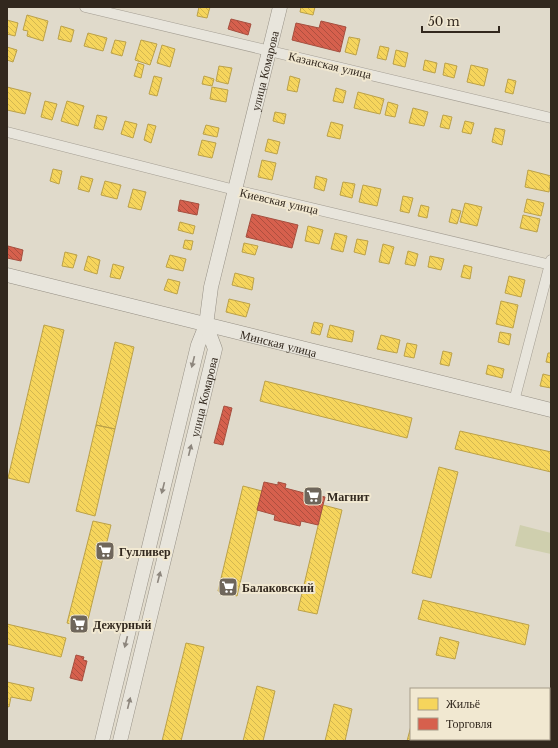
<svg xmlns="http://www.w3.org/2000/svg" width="558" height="748" font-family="'Libre Baskerville',serif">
  <defs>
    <pattern id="homes-back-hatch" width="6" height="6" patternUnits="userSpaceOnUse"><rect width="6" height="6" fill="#f6d55c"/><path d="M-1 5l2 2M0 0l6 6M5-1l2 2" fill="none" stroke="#d3b750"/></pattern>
    <pattern id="shops-back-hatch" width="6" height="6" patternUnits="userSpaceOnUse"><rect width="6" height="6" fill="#d6604d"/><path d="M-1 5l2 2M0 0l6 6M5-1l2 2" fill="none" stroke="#ae4f3f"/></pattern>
  </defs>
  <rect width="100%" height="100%" fill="#e0dacb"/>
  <path fill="#cfcfae" d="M 520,525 L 551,533 L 551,554 L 515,546 Z"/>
  <path fill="url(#homes-back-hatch)" stroke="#bba149" d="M 199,7 L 210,7 L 207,18 L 197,16 Z
    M 301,7 L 315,7 L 313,15 L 300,12 Z
    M 27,15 L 48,21 L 43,41 L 27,36 L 28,31 L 23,30 Z
    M 7,20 L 18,23 L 15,36 L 7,34 Z
    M 61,26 L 74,30 L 71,42 L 58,39 Z
    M 88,33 L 107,38 L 103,51 L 84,46 Z
    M 349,37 L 360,39 L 356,55 L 345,52 Z
    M 115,40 L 126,42 L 122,56 L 111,53 Z
    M 141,40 L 157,44 L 150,65 L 135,60 Z
    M 162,45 L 175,49 L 170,67 L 157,63 Z
    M 380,46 L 389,48 L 386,60 L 377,58 Z
    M 7,47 L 17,50 L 13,62 L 7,60 Z
    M 396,50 L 408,53 L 405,67 L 393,64 Z
    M 425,60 L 437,63 L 435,73 L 423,70 Z
    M 138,63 L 144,65 L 141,78 L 134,76 Z
    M 445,63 L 457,66 L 454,78 L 443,75 Z
    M 471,65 L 488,69 L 484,86 L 467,82 Z
    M 219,66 L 232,68 L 228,84 L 216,81 Z
    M 154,76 L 162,78 L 157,96 L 149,94 Z
    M 204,76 L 214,79 L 212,86 L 202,84 Z
    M 290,76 L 300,79 L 297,92 L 287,90 Z
    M 508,79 L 516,81 L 513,94 L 505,92 Z
    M 7,87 L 31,93 L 25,114 L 7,110 Z
    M 212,87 L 228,90 L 226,102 L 210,99 Z
    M 336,88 L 346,91 L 343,103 L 333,101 Z
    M 358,92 L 384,99 L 380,114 L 354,108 Z
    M 45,101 L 57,104 L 52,120 L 41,117 Z
    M 67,101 L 84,106 L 78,126 L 61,121 Z
    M 388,102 L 398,105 L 395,117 L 385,115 Z
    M 413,108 L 428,112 L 424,126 L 409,123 Z
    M 275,112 L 286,114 L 284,124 L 273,121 Z
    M 97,115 L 107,117 L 103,130 L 94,128 Z
    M 443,115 L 452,117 L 449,129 L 440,127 Z
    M 125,121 L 137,124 L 133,138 L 121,134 Z
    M 465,121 L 474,123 L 471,134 L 462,132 Z
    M 331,122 L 343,125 L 340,139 L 327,136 Z
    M 148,124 L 156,126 L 151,143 L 144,140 Z
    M 206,125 L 219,128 L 217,137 L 203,134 Z
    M 495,128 L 505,130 L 502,145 L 492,142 Z
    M 268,139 L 280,142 L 277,154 L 265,151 Z
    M 202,140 L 216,143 L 212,158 L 198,155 Z
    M 262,160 L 276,163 L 272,180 L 258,177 Z
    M 53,169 L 62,171 L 59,184 L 50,181 Z
    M 528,170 L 551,176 L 549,192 L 525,187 Z
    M 81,176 L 93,179 L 89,192 L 78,189 Z
    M 316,176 L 327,179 L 324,191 L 314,188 Z
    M 105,181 L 121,185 L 117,199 L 101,195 Z
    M 343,182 L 355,184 L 352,198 L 340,195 Z
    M 363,185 L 381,189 L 377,206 L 359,202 Z
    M 133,189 L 146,192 L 141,210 L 128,207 Z
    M 403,196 L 413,198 L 409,213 L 400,211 Z
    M 527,199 L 544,203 L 541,216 L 524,212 Z
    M 465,203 L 482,207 L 477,226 L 460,222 Z
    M 421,205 L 429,207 L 427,218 L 418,216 Z
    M 452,209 L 461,211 L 457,224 L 449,222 Z
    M 523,215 L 540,219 L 537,232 L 520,228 Z
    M 180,222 L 195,226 L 193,234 L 178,230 Z
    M 308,226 L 323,230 L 319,244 L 305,241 Z
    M 335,233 L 347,236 L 343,252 L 331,249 Z
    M 357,239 L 368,241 L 365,255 L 354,252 Z
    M 185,240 L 193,241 L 191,250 L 183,248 Z
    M 244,243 L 258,246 L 255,255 L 242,252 Z
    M 383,244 L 394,247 L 389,264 L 379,262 Z
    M 408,251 L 418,254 L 415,266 L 405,264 Z
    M 65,252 L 77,255 L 73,268 L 62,266 Z
    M 170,255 L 186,259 L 183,271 L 166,267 Z
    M 88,256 L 100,260 L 97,274 L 84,270 Z
    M 430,256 L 444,259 L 441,270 L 428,267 Z
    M 113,264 L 124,267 L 120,279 L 110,277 Z
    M 464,265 L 472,267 L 470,279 L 461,277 Z
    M 235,273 L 254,278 L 252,290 L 232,285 Z
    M 509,276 L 525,280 L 521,297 L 505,293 Z
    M 168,279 L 180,282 L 177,294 L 164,290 Z
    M 229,299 L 250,304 L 246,317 L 226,312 Z
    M 501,301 L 518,305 L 513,328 L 496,324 Z
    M 314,322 L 323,324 L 320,335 L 311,333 Z
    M 44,325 L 64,330 L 29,483 L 8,478 Z
    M 330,325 L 354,331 L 352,342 L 327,337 Z
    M 500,332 L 511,334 L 509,345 L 498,342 Z
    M 381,335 L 400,340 L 397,353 L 377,349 Z
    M 115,342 L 134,347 L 115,429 L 96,425 Z
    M 407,343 L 417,345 L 414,358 L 404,356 Z
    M 443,351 L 452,353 L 449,366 L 440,364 Z
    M 548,353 L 551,353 L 551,363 L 546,362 Z
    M 488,365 L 504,369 L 502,378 L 486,374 Z
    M 543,374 L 551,376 L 551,388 L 540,386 Z
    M 265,381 L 412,418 L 407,438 L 260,401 Z
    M 96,425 L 115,429 L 95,516 L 76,511 Z
    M 460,431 L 551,452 L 551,472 L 455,449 Z
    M 439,467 L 458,472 L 431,578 L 412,573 Z
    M 243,486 L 262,491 L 237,596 L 218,591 Z
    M 323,505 L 342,510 L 317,614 L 298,610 Z
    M 93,521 L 111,525 L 86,628 L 67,623 Z
    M 423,600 L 529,625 L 525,645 L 418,619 Z
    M 7,624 L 66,638 L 61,657 L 7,644 Z
    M 440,637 L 459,642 L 455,659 L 436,655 Z
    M 186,643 L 204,647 L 181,741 L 162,741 Z
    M 7,682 L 34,688 L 31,701 L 11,697 L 9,707 L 7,706 Z
    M 257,686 L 275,691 L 263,741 L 243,741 Z
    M 334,704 L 352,709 L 345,741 L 325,741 Z
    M 411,726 L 411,739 L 427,739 L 427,741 L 407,741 Z
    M 482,739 L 502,739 L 501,741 L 482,741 Z"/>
  <path fill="url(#shops-back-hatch)" stroke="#a54f3f" d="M 231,19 L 251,24 L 248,35 L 228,29 Z
    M 321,21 L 346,27 L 340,52 L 292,40 L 296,23 L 319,28 Z
    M 180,200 L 199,204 L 197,215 L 178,211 Z
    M 252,214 L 298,225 L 292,248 L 246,237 Z
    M 8,246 L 23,250 L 21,261 L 7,258 Z
    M 224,406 L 232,408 L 223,445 L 214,443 Z
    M 264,482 L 278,485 L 278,482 L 286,484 L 285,488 L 308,494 L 309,489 L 313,490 L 312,494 L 325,497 L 318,525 L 301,521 L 300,526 L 274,520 L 275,515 L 257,510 Z
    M 76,655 L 84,657 L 83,660 L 87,661 L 82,681 L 70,678 Z"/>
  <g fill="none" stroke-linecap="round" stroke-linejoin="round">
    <defs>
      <path id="street" d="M 85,7 L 551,118
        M 7,132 L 235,190 L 551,265
        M 514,401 L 551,260"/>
      <g id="secondary">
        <path id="s1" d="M 7,275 C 188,320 369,366 551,410"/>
        <path d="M 102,741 L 198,345 L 206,325"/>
        <path id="s2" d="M 120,741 L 215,349 L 206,325 L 211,287 L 280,7"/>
      </g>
    </defs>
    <use href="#street" stroke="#a59f94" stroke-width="11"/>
    <use href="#secondary" stroke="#958f84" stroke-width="15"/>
    <use href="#street" stroke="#e8e5dc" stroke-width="10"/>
    <use href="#secondary" stroke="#e8e5dc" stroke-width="14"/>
  </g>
  <defs><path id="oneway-solid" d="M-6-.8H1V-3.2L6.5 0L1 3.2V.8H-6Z"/></defs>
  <g fill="#8d867d">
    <use href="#oneway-solid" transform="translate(193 362) rotate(104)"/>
    <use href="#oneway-solid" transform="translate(190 450) rotate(-76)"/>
    <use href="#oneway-solid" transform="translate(163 488) rotate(104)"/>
    <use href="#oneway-solid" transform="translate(159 577) rotate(-76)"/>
    <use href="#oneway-solid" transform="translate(126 642) rotate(104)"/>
    <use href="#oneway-solid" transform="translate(129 703) rotate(-76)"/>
  </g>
  <defs>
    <symbol id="supermarket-square" viewBox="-11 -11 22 22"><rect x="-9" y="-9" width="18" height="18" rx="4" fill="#6f665b" stroke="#f1e8d1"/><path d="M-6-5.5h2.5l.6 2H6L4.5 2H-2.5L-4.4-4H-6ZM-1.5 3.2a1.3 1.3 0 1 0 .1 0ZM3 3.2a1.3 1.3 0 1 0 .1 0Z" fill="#fff"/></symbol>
  </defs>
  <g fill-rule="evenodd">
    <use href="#supermarket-square" x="302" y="485" width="22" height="22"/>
    <use href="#supermarket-square" x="94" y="540" width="22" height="22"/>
    <use href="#supermarket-square" x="217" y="576" width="22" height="22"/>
    <use href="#supermarket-square" x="68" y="613" width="22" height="22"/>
  </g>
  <g text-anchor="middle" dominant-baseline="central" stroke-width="4" stroke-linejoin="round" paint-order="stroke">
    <g font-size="12" fill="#32281e" stroke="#f1e8d1">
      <text transform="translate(330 65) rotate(13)">Казанская улица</text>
      <text stroke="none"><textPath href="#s2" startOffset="690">улица Комарова</textPath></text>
      <text transform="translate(279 201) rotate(13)">Киевская улица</text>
      <text stroke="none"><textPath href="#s1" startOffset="280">Минская улица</textPath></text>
      <text stroke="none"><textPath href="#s2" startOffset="354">улица Комарова</textPath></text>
    </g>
    <g font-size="12" font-weight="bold" fill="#32281e" stroke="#f1e8d1" text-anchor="start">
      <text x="327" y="496">Магнит</text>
      <text x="119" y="551">Гулливер</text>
      <text x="242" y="587">Балаковский</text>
      <text x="93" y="624">Дежурный</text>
    </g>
  </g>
  <rect width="558" height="748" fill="none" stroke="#32281e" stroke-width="16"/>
  <rect x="410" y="688" width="140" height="52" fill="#f1e8d1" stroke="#a59b89"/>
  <rect x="418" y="698" width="20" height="12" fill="#f6d55c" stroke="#a59b89"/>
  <text x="446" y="708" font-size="12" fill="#32281e">Жильё</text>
  <rect x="418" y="718" width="20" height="12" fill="#d6604d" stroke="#a59b89"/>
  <text x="446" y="728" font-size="12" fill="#32281e">Торговля</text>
  <path d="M422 26v6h77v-6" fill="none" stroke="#32281e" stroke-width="2"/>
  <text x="428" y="26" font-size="12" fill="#32281e" stroke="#f1e8d1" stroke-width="3" paint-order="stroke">50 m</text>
</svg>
